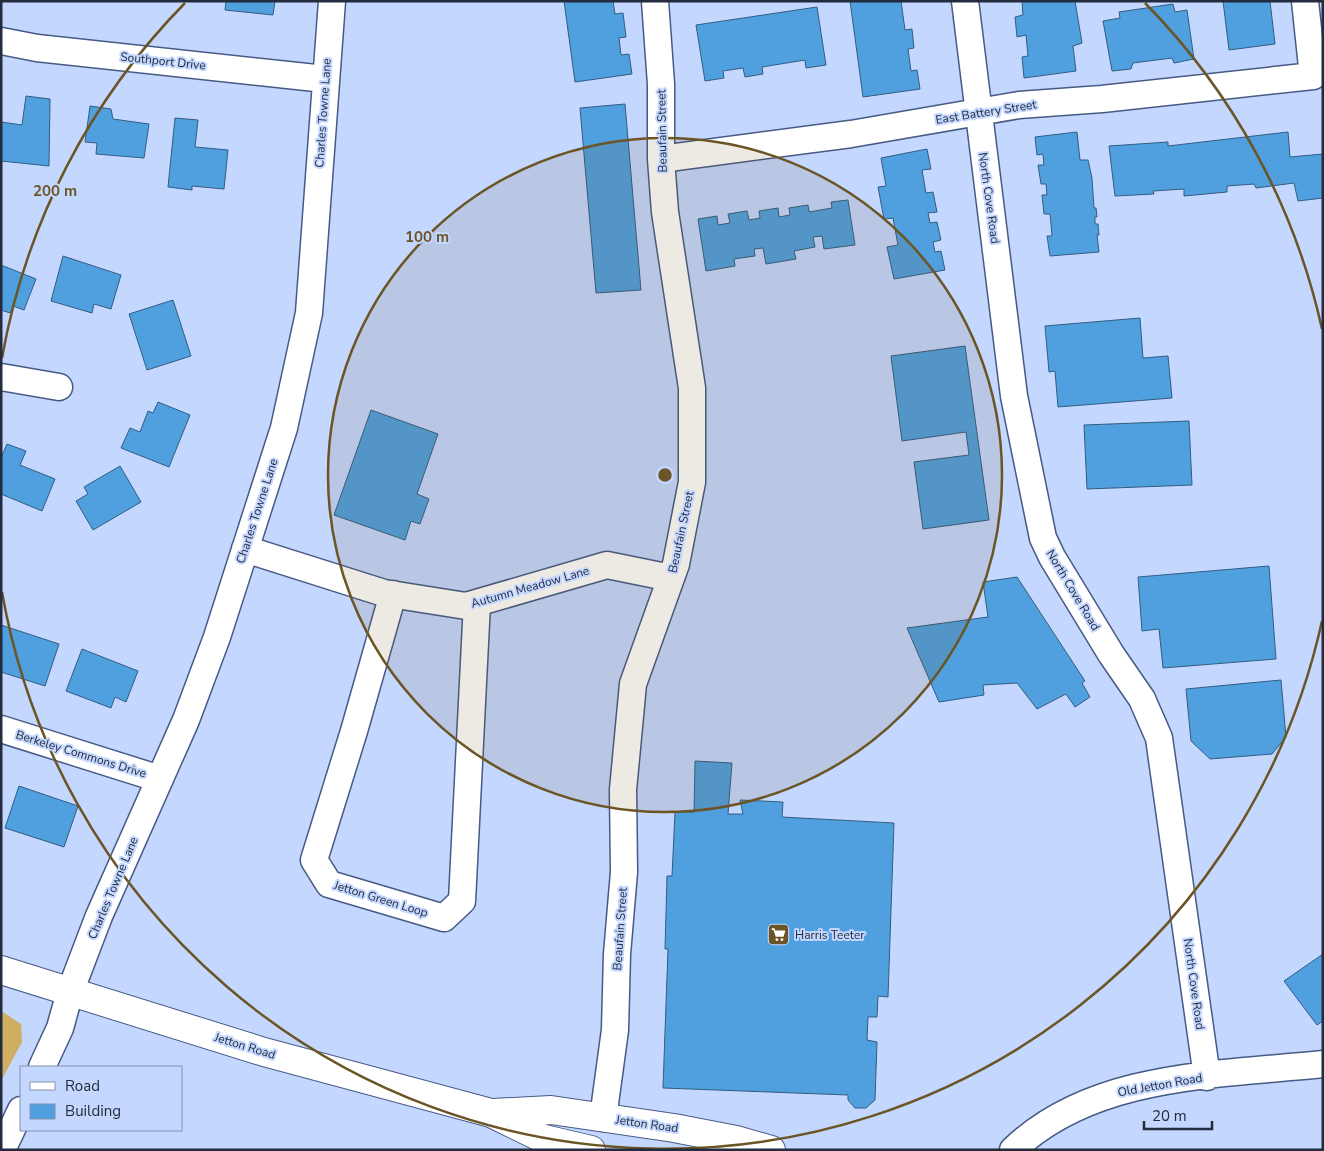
<svg xmlns="http://www.w3.org/2000/svg" width="1324" height="1151" font-family="'Nunito Sans',sans-serif">
  <rect width="100%" height="100%" fill="#c4d7ff"/>
  <path fill="#cfad61" d="M 1,1011 L 21,1024 L 22,1042 L 1,1081 Z"/>
  <path fill="#509fdf" stroke="#335d80" d="M 226,1 L 275,1 L 273,15 L 225,10 Z
    M 564,1 L 613,1 L 615,14 L 623,13 L 626,37 L 619,38 L 621,55 L 629,54 L 632,74 L 575,82 Z
    M 850,1 L 901,1 L 905,30 L 912,29 L 914,48 L 908,49 L 911,71 L 917,70 L 920,89 L 863,97 Z
    M 1022,1 L 1075,1 L 1082,43 L 1073,46 L 1076,71 L 1024,78 L 1022,57 L 1028,56 L 1026,35 L 1017,37 L 1015,17 L 1023,15 Z
    M 1223,1 L 1270,1 L 1275,44 L 1229,50 Z
    M 1173,4 L 1175,12 L 1187,10 L 1194,59 L 1174,63 L 1172,58 L 1133,63 L 1131,69 L 1112,71 L 1103,21 L 1120,18 L 1119,12 Z
    M 817,7 L 826,65 L 806,68 L 805,60 L 762,67 L 763,74 L 745,77 L 743,68 L 723,71 L 724,78 L 705,81 L 696,25 Z
    M 26,96 L 50,99 L 49,166 L 1,161 L 1,122 L 22,125 Z
    M 625,104 L 641,290 L 596,293 L 580,108 Z
    M 90,106 L 111,109 L 113,119 L 149,124 L 144,158 L 96,154 L 97,143 L 85,142 Z
    M 175,118 L 198,120 L 195,147 L 228,150 L 224,189 L 192,186 L 192,190 L 168,187 Z
    M 1077,132 L 1080,160 L 1088,160 L 1092,178 L 1094,208 L 1096,208 L 1097,217 L 1095,217 L 1095,224 L 1098,224 L 1099,235 L 1097,235 L 1099,252 L 1050,256 L 1047,236 L 1052,236 L 1051,224 L 1050,214 L 1044,214 L 1042,195 L 1047,195 L 1046,184 L 1041,184 L 1038,165 L 1044,165 L 1043,154 L 1037,155 L 1035,137 Z
    M 1288,132 L 1290,157 L 1323,154 L 1323,198 L 1298,201 L 1294,183 L 1256,188 L 1254,184 L 1227,186 L 1227,192 L 1184,196 L 1184,189 L 1153,191 L 1154,194 L 1115,196 L 1109,146 L 1168,142 L 1168,146 Z
    M 927,149 L 931,169 L 922,170 L 926,193 L 933,192 L 937,212 L 928,213 L 930,223 L 937,222 L 941,240 L 933,242 L 935,252 L 941,251 L 945,270 L 894,279 L 887,247 L 898,245 L 893,218 L 884,219 L 878,187 L 886,186 L 881,158 Z
    M 848,200 L 855,245 L 824,249 L 822,236 L 813,237 L 815,247 L 794,251 L 796,259 L 766,264 L 763,248 L 754,249 L 755,256 L 734,259 L 735,266 L 706,271 L 698,219 L 717,216 L 718,225 L 730,223 L 728,214 L 747,211 L 749,220 L 760,218 L 759,211 L 778,208 L 779,217 L 790,215 L 789,208 L 808,205 L 809,212 L 832,208 L 831,202 Z
    M 63,256 L 121,275 L 111,309 L 94,304 L 92,313 L 51,301 Z
    M 1,265 L 36,279 L 24,310 L 13,306 L 10,313 L 1,310 Z
    M 173,300 L 191,356 L 147,370 L 129,314 Z
    M 1140,318 L 1143,358 L 1168,356 L 1172,398 L 1058,407 L 1055,371 L 1049,372 L 1045,326 Z
    M 965,346 L 989,520 L 923,529 L 914,462 L 969,455 L 966,432 L 902,441 L 891,356 Z
    M 158,402 L 190,415 L 169,467 L 121,448 L 130,428 L 140,432 L 148,411 L 153,413 Z
    M 371,410 L 438,434 L 417,494 L 429,499 L 420,524 L 411,521 L 405,540 L 334,515 Z
    M 1189,421 L 1192,485 L 1087,489 L 1084,425 Z
    M 7,444 L 26,451 L 20,465 L 55,479 L 42,511 L 1,494 L 1,458 Z
    M 120,466 L 141,502 L 93,530 L 76,501 L 88,494 L 84,487 Z
    M 1269,566 L 1276,659 L 1163,668 L 1159,629 L 1142,631 L 1138,577 Z
    M 1017,577 L 1085,681 L 1082,683 L 1090,697 L 1075,707 L 1066,694 L 1037,709 L 1017,683 L 983,685 L 984,695 L 939,702 L 907,628 L 988,617 L 983,582 Z
    M 1,625 L 59,644 L 45,686 L 1,672 Z
    M 82,649 L 138,671 L 126,702 L 115,697 L 111,708 L 66,691 Z
    M 1281,680 L 1286,737 L 1272,754 L 1210,759 L 1191,741 L 1186,689 Z
    M 695,761 L 732,763 L 728,814 L 743,814 L 740,800 L 783,802 L 782,817 L 894,823 L 888,997 L 878,996 L 877,1017 L 868,1017 L 867,1040 L 877,1042 L 875,1100 L 866,1108 L 855,1108 L 848,1100 L 848,1095 L 663,1088 L 668,949 L 665,949 L 667,876 L 672,876 L 675,812 L 694,812 Z
    M 19,786 L 78,806 L 64,847 L 5,828 Z
    M 1323,954 L 1323,1021 L 1317,1025 L 1284,981 Z"/>
  <g fill="none" stroke-linecap="round" stroke-linejoin="round">
    <defs>
      <path id="minor" d="M 965,1 L 1014,396 L 1043,538 L 1052,557 L 1111,654 L 1142,699 L 1159,738 L 1207,1077
        M 1,41 L 37,48 L 325,79
        M 661,159 L 851,134 L 1019,105 L 1102,99 L 1313,76 L 1305,1
        M 1,377 L 59,387
        M 245,549 L 384,593 L 466,606 L 607,565 L 671,578
        M 393,594 L 354,731 L 314,860 L 329,884 L 444,918 L 462,901 L 477,603
        M 1,729 L 160,779
        M 42,1067 L 60,1028 L 70,992 L 99,916 L 186,720 L 217,637 L 284,428 L 309,313 L 332,1
        M 603,1118 L 615,1030 L 617,954 L 624,872 L 623,790 L 633,684 L 676,564 L 692,482 L 692,388 L 665,212 L 661,159 L 661,84 L 655,1
        M 2,1150 L 21,1110
        M 1013,1150 C 1093,1073 1219,1075 1323,1064"/>
      <path id="tertiary" d="M 1,970 L 264,1052 L 491,1113 L 544,1139 L 591,1150
        M 493,1113 L 551,1110 L 674,1128 L 736,1140 L 771,1150"/>
    </defs>
    <use href="#minor" stroke="#475a85" stroke-width="29"/>
    <use href="#tertiary" stroke="#475a85" stroke-width="30"/>
    <use href="#minor" stroke="#fff" stroke-width="26"/>
    <use href="#tertiary" stroke="#fff" stroke-width="28"/>
  </g>
  <circle cx="665" cy="475" r="337" fill="#6b5525" fill-opacity=".12"/>
  <g fill="none" stroke="#6b5525" stroke-width="2.5">
    <circle cx="665" cy="475" r="337"/>
    <path d="M1322 621A673 673 0 0 1 2 592M2 358A673 673 0 0 1 185 3M1145 3A673 673 0 0 1 1322 329"/>
  </g>
  <defs>
    <symbol id="supermarket-square" viewBox="-11 -11 22 22"><rect x="-9" y="-9" width="18" height="18" rx="4" fill="#6b5525" stroke="#c4d7ff"/><path d="M-6-5.5h2.5l.6 2H6L4.5 2H-2.5L-4.4-4H-6ZM-1.5 3.2a1.3 1.3 0 1 0 .1 0ZM3 3.2a1.3 1.3 0 1 0 .1 0Z" fill="#fff"/></symbol>
  </defs>
  <g fill-rule="evenodd">
    <use href="#supermarket-square" x="766" y="922" width="25" height="25"/>
  </g>
  <g text-anchor="middle" dominant-baseline="central" stroke-width="4" stroke-linejoin="round" paint-order="stroke">
    <g font-size="12" fill="#232b3e" stroke="#c4d7ff">
      <text transform="translate(163 61) rotate(6)">Southport Drive</text>
      <text transform="translate(986 112) rotate(-9)">East Battery Street</text>
      <text transform="translate(323 113) rotate(-86)">Charles Towne Lane</text>
      <text transform="translate(662 131) rotate(-91)">Beaufain Street</text>
      <text transform="translate(989 198) rotate(82)">North Cove Road</text>
      <text transform="translate(257 511) rotate(-72)">Charles Towne Lane</text>
      <text transform="translate(681 532) rotate(-78)">Beaufain Street</text>
      <text transform="translate(530 587) rotate(-16)">Autumn Meadow Lane</text>
      <text transform="translate(1073 590) rotate(59)">North Cove Road</text>
      <text transform="translate(81 754) rotate(17)">Berkeley Commons Drive</text>
      <text transform="translate(113 888) rotate(-67)">Charles Towne Lane</text>
      <text transform="translate(381 899) rotate(17)">Jetton Green Loop</text>
      <text transform="translate(620 929) rotate(-86)">Beaufain Street</text>
      <text transform="translate(1194 984) rotate(82)">North Cove Road</text>
      <text transform="translate(245 1046) rotate(17)">Jetton Road</text>
      <text transform="translate(1160 1085) rotate(-10)">Old Jetton Road</text>
      <text transform="translate(647 1124) rotate(8)">Jetton Road</text>
    </g>
    <g font-size="12" fill="#232b3e" stroke="#c4d7ff" text-anchor="start">
      <text x="795" y="935">Harris Teeter</text>
    </g>
  </g>
  <circle cx="665" cy="475" r="8" fill="#6b5525" stroke="#c4d7ff" stroke-width="2.5"/>
  <g font-size="15" text-anchor="middle" font-weight="bold" fill="#6b5525" stroke="#c4d7ff" stroke-width="4" stroke-linejoin="round" paint-order="stroke">
    <text x="55" y="196">200 m</text>
    <text x="427" y="242">100 m</text>
  </g>
  <rect width="1324" height="1151" fill="none" stroke="#232b3e" stroke-width="5"/>
  <rect x="20" y="1066" width="162" height="65" fill="#c4d7ff" stroke="#8492b2"/>
  <rect x="30" y="1082" width="25" height="8" fill="#ffffff" stroke="#8492b2"/>
  <text x="65" y="1091" font-size="15" fill="#232b3e">Road</text>
  <rect x="30" y="1104" width="25" height="15" fill="#509fdf" stroke="#8492b2"/>
  <text x="65" y="1116" font-size="15" fill="#232b3e">Building</text>
  <path d="M1144 1121v8h68v-8" fill="none" stroke="#232b3e" stroke-width="2.5"/>
  <text x="1152" y="1121" font-size="15" fill="#232b3e" stroke="#c4d7ff" stroke-width="4" paint-order="stroke">20 m</text>
</svg>
